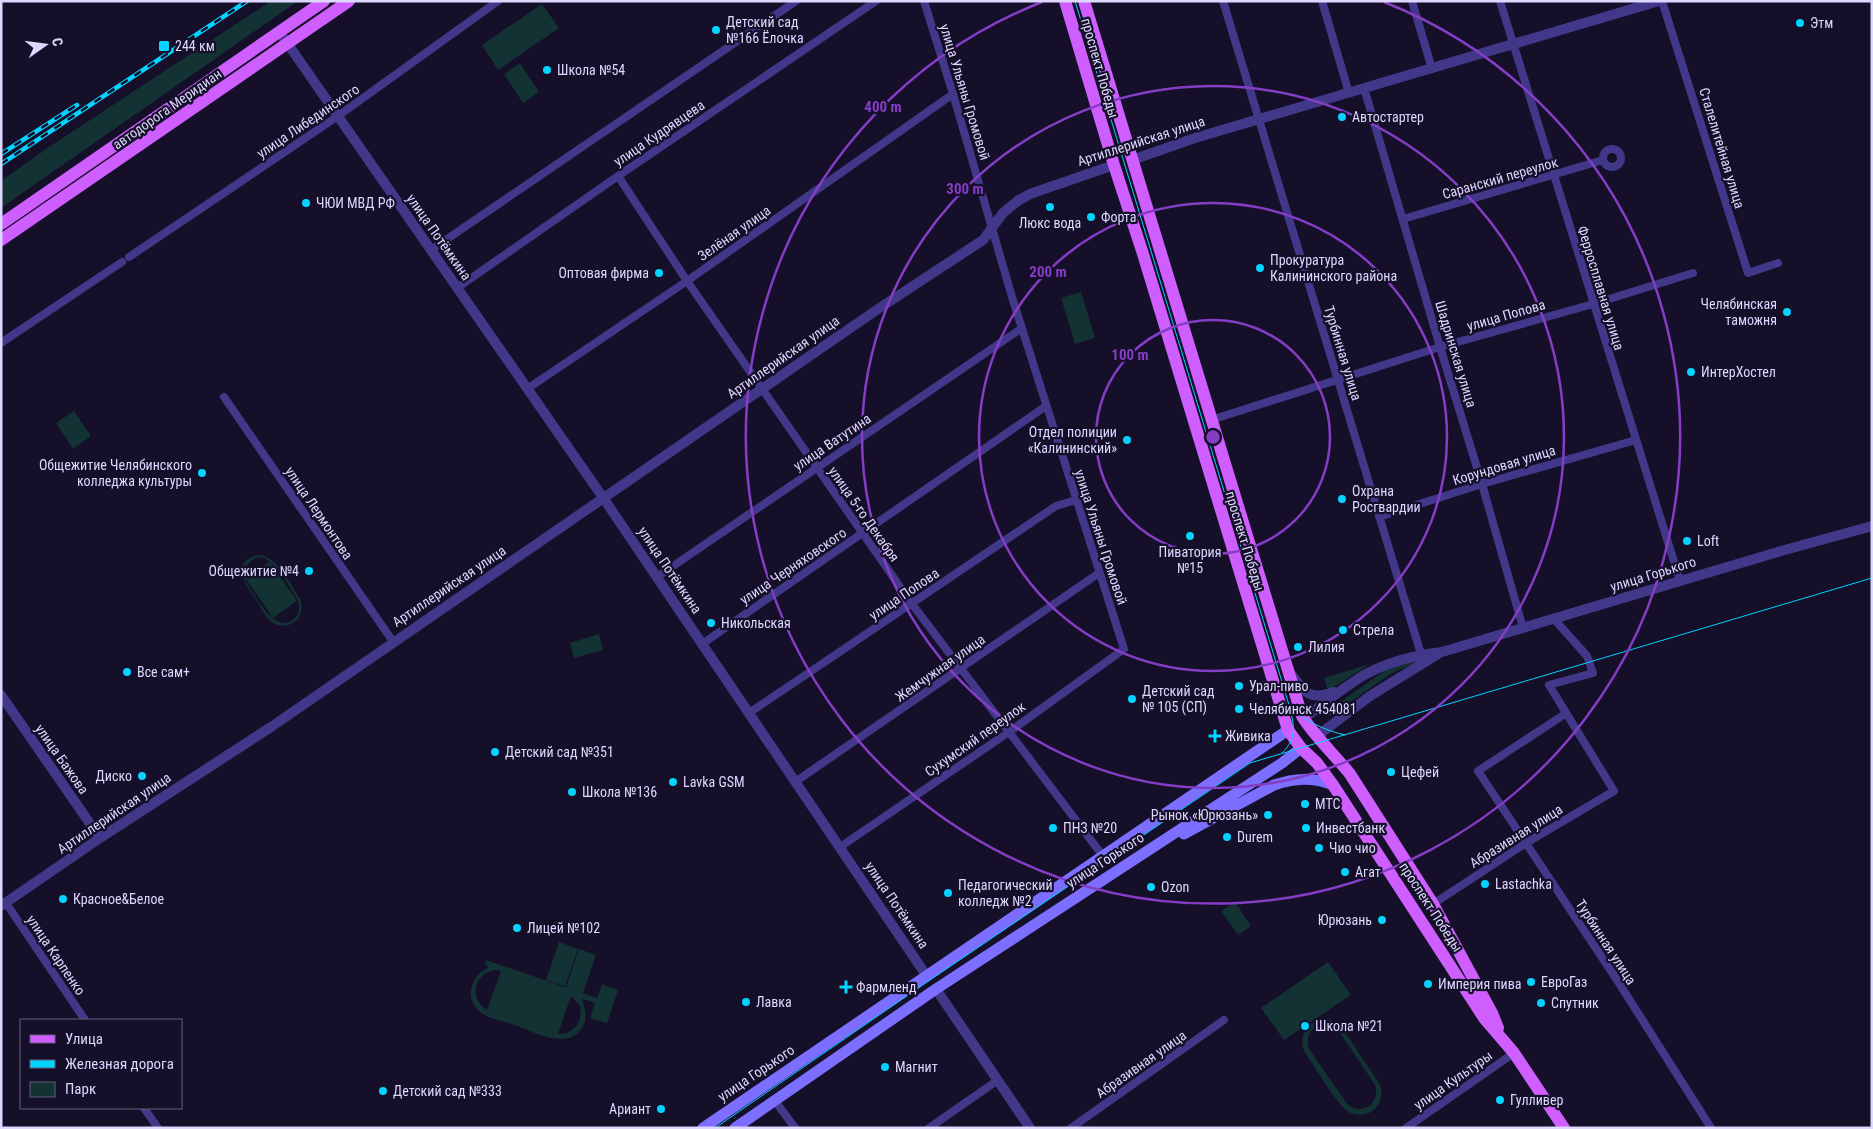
<svg xmlns="http://www.w3.org/2000/svg" width="1873" height="1129" font-family="'Roboto Condensed',sans-serif">
  <rect width="100%" height="100%" fill="#150f29"/>
  <path fill="#123233" fill-rule="evenodd" d="M 271,1 L 298,1 L 1,208 L 1,181 L 49,147 Z
    M 542,4 L 559,28 L 498,70 L 482,45 Z
    M 520,63 L 539,92 L 523,103 L 504,74 Z
    M 1081,292 L 1095,338 L 1075,344 L 1061,298 Z
    M 74,411 L 91,436 L 73,449 L 56,423 Z
    M 259,555 C 277,556 291,585 300,599 C 303,607 302,615 296,621 C 290,626 282,627 275,624 C 267,620 262,610 258,603 C 248,588 227,561 259,555 ZM 259,557 C 275,558 289,586 297,599 C 300,606 300,612 295,618 C 276,638 254,594 246,581 L 246,579 L 273,618 L 297,601 L 270,562 L 245,579 C 243,568 248,560 259,557 Z
    M 599,634 L 603,650 L 574,658 L 570,643 Z
    M 1429,657 L 1392,673 L 1330,716 L 1327,711 L 1387,669 Z
    M 1370,664 L 1329,690 L 1327,688 L 1324,678 Z
    M 1235,902 L 1251,926 L 1238,935 L 1221,911 Z
    M 559,942 L 578,949 L 565,986 L 546,980 Z
    M 579,949 L 596,955 L 583,993 L 566,987 Z
    M 486,960 L 597,998 L 602,984 L 618,990 L 607,1023 L 590,1018 L 595,1003 L 582,999 C 585,1008 588,1018 582,1028 C 567,1051 534,1032 515,1025 C 503,1021 488,1019 479,1011 C 463,996 472,975 489,967 L 485,965 ZM 496,970 L 501,971 L 487,1010 C 468,999 474,972 496,970 ZM 571,996 L 580,1006 C 583,1021 575,1034 558,1034 Z
    M 1328,962 L 1351,995 L 1284,1040 L 1261,1008 Z
    M 1321,1019 L 1332,1020 L 1340,1025 L 1379,1083 C 1383,1091 1382,1101 1376,1108 C 1368,1116 1356,1117 1347,1111 C 1338,1105 1312,1063 1304,1051 C 1299,1036 1306,1023 1321,1019 ZM 1325,1024 L 1333,1026 L 1339,1031 L 1375,1085 C 1381,1103 1363,1116 1348,1105 L 1309,1049 C 1305,1036 1311,1026 1325,1024 Z"/>
  <g fill="none" stroke-linecap="round" stroke-linejoin="round">
    <path stroke="#41388a" stroke-width="8" d="M 1223,1 L 1421,654
      M 1322,1 L 1349,93
      M 1412,1 L 1432,69
      M 1500,1 L 1680,581
      M 1662,1 L 1748,273 L 1778,263
      M 1364,88 L 1440,347 L 1482,484 L 1523,628
      M1603 158a9 9 0 1 1 18 0a9 9 0 1 1-18 0Z
      M 618,176 L 687,281 L 912,604 L 1103,856
      M 1403,219 L 1603,160
      M 431,250 L 796,1
      M 129,257 L 338,116 L 498,1
      M 457,288 L 618,176 L 876,1
      M 1,343 L 122,262
      M 527,389 L 687,281 L 953,94
      M 224,397 L 394,643
      M 1211,420 L 1440,347 L 1593,304 L 1693,273
      M 1379,517 L 1482,484 L 1636,440
      M 657,577 L 1022,328
      M 702,644 L 1046,406
      M 749,713 L 1056,506 L 1076,500
      M 1565,714 L 1478,771 L 1617,980 L 1711,1128
      M 795,782 L 1099,573
      M 840,847 L 1009,732 L 1124,649 L 1012,297 L 953,94 L 924,1
      M 6,903 L 85,1020
      M 1433,904 L 1526,843 L 1614,791 L 1549,685 L 1593,673 L 1587,656 L 1554,619
      M 775,1101 L 795,1128
      M 144,1108 L 158,1128
      M 929,1128 L 998,1080
      M 1071,1128 L 1224,1020
      M 1406,1128 L 1514,1053"/>
    <path stroke="#41388a" stroke-width="10" d="M 283,37 L 604,499 L 926,975
      M 1132,160 L 1195,138 L 1659,1
      M 1291,674 C 1305,693 1310,701 1334,692
      M 1,695 L 100,838
      M 1304,718 C 1323,704 1343,688 1364,675 C 1388,662 1416,655 1442,652 L 1781,551 L 1872,526
      M 1317,736 L 1370,696 L 1438,654
      M 1,906 L 100,838 L 271,727 L 878,309 L 983,240 L 1003,213 L 1019,200 L 1030,194 L 1050,187 L 1114,165
      M 936,989 L 1030,1128"/>
    <path stroke="#7c6eff" stroke-width="11" d="M 1184,834 L 1274,785 C 1295,778 1313,777 1333,785
      M 703,1128 L 1288,730
      M 735,1128 L 936,989 L 1282,763 L 1301,748"/>
    <path stroke="#cf5eff" stroke-width="12" d="M 1065,1 L 1114,165 L 1143,254 L 1288,730 L 1301,748 L 1317,763 L 1333,785 L 1484,1018 L 1514,1053 L 1564,1128
      M 1084,1 L 1302,716 C 1315,737 1335,755 1350,774 L 1433,904 L 1492,1013 L 1498,1028
      M 1,224 L 324,1
      M 1,240 L 349,1"/>
    <path stroke="#03d3ff" stroke-width="1" d="M 1075,1 L 1289,705 C 1294,724 1298,738 1282,753
      M 1289,704 C 1300,720 1327,731 1345,735
      M 715,1128 L 930,980 L 1250,763 L 1872,578"/>
    <defs>
      <path id="rail" d="M 1,154 L 77,105
        M 1,164 L 247,1"/>
    </defs>
    <use href="#rail" stroke="#03d3ff" stroke-width="4.5"/>
    <use href="#rail" stroke="#150f29" stroke-width="2.5" stroke-dasharray="8" stroke-linecap="butt"/>
  </g>
  <g fill="none" stroke="#853dc5" stroke-width="2.5">
    <circle cx="1213" cy="437" r="117"/>
    <circle cx="1213" cy="437" r="234"/>
    <circle cx="1213" cy="437" r="351"/>
    <path d="M1384 2A467 467 0 1 1 1042 2"/>
  </g>
  <g fill="#03d3ff" stroke="#150f29" stroke-width="2">
    <circle cx="1800" cy="23" r="5"/>
    <circle cx="716" cy="30" r="5"/>
    <rect x="158" y="40" width="12" height="12" rx="2.5"/>
    <circle cx="547" cy="70" r="5"/>
    <circle cx="1342" cy="117" r="5"/>
    <circle cx="306" cy="203" r="5"/>
    <circle cx="1050" cy="207" r="5"/>
    <circle cx="1091" cy="217" r="5"/>
    <circle cx="1260" cy="268" r="5"/>
    <circle cx="659" cy="273" r="5"/>
    <circle cx="1787" cy="312" r="5"/>
    <circle cx="1691" cy="372" r="5"/>
    <circle cx="1127" cy="440" r="5"/>
    <circle cx="202" cy="473" r="5"/>
    <circle cx="1342" cy="499" r="5"/>
    <circle cx="1190" cy="536" r="5"/>
    <circle cx="1687" cy="541" r="5"/>
    <circle cx="309" cy="571" r="5"/>
    <circle cx="711" cy="623" r="5"/>
    <circle cx="1343" cy="630" r="5"/>
    <circle cx="1298" cy="647" r="5"/>
    <circle cx="127" cy="672" r="5"/>
    <circle cx="1239" cy="686" r="5"/>
    <circle cx="1132" cy="699" r="5"/>
    <circle cx="1239" cy="709" r="5"/>
    <path d="M1212.5 728.5h5v5h5v5h-5v5h-5v-5h-5v-5h5z"/>
    <circle cx="495" cy="752" r="5"/>
    <circle cx="1391" cy="772" r="5"/>
    <circle cx="142" cy="776" r="5"/>
    <circle cx="673" cy="782" r="5"/>
    <circle cx="572" cy="792" r="5"/>
    <circle cx="1305" cy="804" r="5"/>
    <circle cx="1268" cy="815" r="5"/>
    <circle cx="1053" cy="828" r="5"/>
    <circle cx="1306" cy="828" r="5"/>
    <circle cx="1227" cy="837" r="5"/>
    <circle cx="1319" cy="848" r="5"/>
    <circle cx="1345" cy="872" r="5"/>
    <circle cx="1485" cy="884" r="5"/>
    <circle cx="1151" cy="887" r="5"/>
    <circle cx="948" cy="893" r="5"/>
    <circle cx="63" cy="899" r="5"/>
    <circle cx="1382" cy="920" r="5"/>
    <circle cx="517" cy="928" r="5"/>
    <circle cx="1531" cy="982" r="5"/>
    <circle cx="1428" cy="984" r="5"/>
    <path d="M843.5 979.5h5v5h5v5h-5v5h-5v-5h-5v-5h5z"/>
    <circle cx="746" cy="1002" r="5"/>
    <circle cx="1541" cy="1003" r="5"/>
    <circle cx="1305" cy="1026" r="5"/>
    <circle cx="885" cy="1067" r="5"/>
    <circle cx="383" cy="1091" r="5"/>
    <circle cx="1500" cy="1100" r="5"/>
    <circle cx="661" cy="1109" r="5"/>
  </g>
  <g text-anchor="middle" dominant-baseline="central" stroke-width="4.5" stroke-linejoin="round" paint-order="stroke">
    <g font-size="14" fill="#ded7ff" stroke="#150f29" text-anchor="start">
      <text x="726" y="22">Детский сад<tspan x="726" dy="16">№166 Ёлочка</tspan></text>
      <text x="1810" y="23">Этм</text>
      <text x="175" y="46">244 км</text>
      <text x="557" y="70">Школа №54</text>
      <text x="1352" y="117">Автостартер</text>
      <text x="316" y="203">ЧЮИ МВД РФ</text>
      <text x="1101" y="217">Форта</text>
      <text x="1050" y="223" text-anchor="middle">Люкс вода</text>
      <text x="1270" y="260">Прокуратура<tspan x="1270" dy="16">Калининского района</tspan></text>
      <text x="649" y="273" text-anchor="end">Оптовая фирма</text>
      <text x="1777" y="304" text-anchor="end">Челябинская<tspan x="1777" dy="16">таможня</tspan></text>
      <text x="1701" y="372">ИнтерХостел</text>
      <text x="1117" y="432" text-anchor="end">Отдел полиции<tspan x="1117" dy="16">«Калининский»</tspan></text>
      <text x="192" y="465" text-anchor="end">Общежитие Челябинского<tspan x="192" dy="16">колледжа культуры</tspan></text>
      <text x="1352" y="491">Охрана<tspan x="1352" dy="16">Росгвардии</tspan></text>
      <text x="1697" y="541">Loft</text>
      <text x="1190" y="552" text-anchor="middle">Пиватория<tspan x="1190" dy="16">№15</tspan></text>
      <text x="299" y="571" text-anchor="end">Общежитие №4</text>
      <text x="721" y="623">Никольская</text>
      <text x="1353" y="630">Стрела</text>
      <text x="1308" y="647">Лилия</text>
      <text x="137" y="672">Все сам+</text>
      <text x="1249" y="686">Урал-пиво</text>
      <text x="1142" y="691">Детский сад<tspan x="1142" dy="16">№ 105 (СП)</tspan></text>
      <text x="1249" y="709">Челябинск 454081</text>
      <text x="1225" y="736">Живика</text>
      <text x="505" y="752">Детский сад №351</text>
      <text x="1401" y="772">Цефей</text>
      <text x="132" y="776" text-anchor="end">Диско</text>
      <text x="683" y="782">Lavka GSM</text>
      <text x="582" y="792">Школа №136</text>
      <text x="1315" y="804">МТС</text>
      <text x="1258" y="815" text-anchor="end">Рынок «Юрюзань»</text>
      <text x="1063" y="828">ПНЗ №20</text>
      <text x="1316" y="828">Инвестбанк</text>
      <text x="1237" y="837">Durem</text>
      <text x="1329" y="848">Чио чио</text>
      <text x="1355" y="872">Агат</text>
      <text x="1495" y="884">Lastachka</text>
      <text x="958" y="885">Педагогический<tspan x="958" dy="16">колледж №2</tspan></text>
      <text x="1161" y="887">Ozon</text>
      <text x="73" y="899">Красное&amp;Белое</text>
      <text x="1372" y="920" text-anchor="end">Юрюзань</text>
      <text x="527" y="928">Лицей №102</text>
      <text x="1541" y="982">ЕвроГаз</text>
      <text x="1438" y="984">Империя пива</text>
      <text x="856" y="987">Фармленд</text>
      <text x="756" y="1002">Лавка</text>
      <text x="1551" y="1003">Спутник</text>
      <text x="1315" y="1026">Школа №21</text>
      <text x="895" y="1067">Магнит</text>
      <text x="393" y="1091">Детский сад №333</text>
      <text x="1510" y="1100">Гулливер</text>
      <text x="651" y="1109" text-anchor="end">Ариант</text>
    </g>
    <g font-size="14" fill="#ded7ff" stroke="#150f29">
      <text transform="translate(1100 68) rotate(74)">проспект Победы</text>
      <text transform="translate(965 92) rotate(73)">улица Ульяны Громовой</text>
      <text transform="translate(167 109) rotate(-35)">автодорога Меридиан</text>
      <text transform="translate(308 121) rotate(-34)">улица Либединского</text>
      <text transform="translate(659 133) rotate(-34)">улица Кудрявцева</text>
      <text transform="translate(1141 141) rotate(-18)">Артиллерийская улица</text>
      <text transform="translate(1722 148) rotate(73)">Сталелитейная улица</text>
      <text transform="translate(1500 178) rotate(-16)">Саранский переулок</text>
      <text transform="translate(734 233) rotate(-35)">Зелёная улица</text>
      <text transform="translate(439 237) rotate(55)">улица Потёмкина</text>
      <text transform="translate(1601 288) rotate(73)">Ферросплавная улица</text>
      <text transform="translate(1506 315) rotate(-16)">улица Попова</text>
      <text transform="translate(1343 353) rotate(73)">Турбинная улица</text>
      <text transform="translate(1456 354) rotate(73)">Шадринская улица</text>
      <text transform="translate(783 357) rotate(-35)">Артиллерийская улица</text>
      <text transform="translate(832 442) rotate(-34)">улица Ватутина</text>
      <text transform="translate(1504 465) rotate(-17)">Корундовая улица</text>
      <text transform="translate(319 513) rotate(56)">улица Лермонтова</text>
      <text transform="translate(864 514) rotate(55)">улица 5-го Декабря</text>
      <text transform="translate(1101 537) rotate(72)">улица Ульяны Громовой</text>
      <text transform="translate(1245 541) rotate(73)">проспект Победы</text>
      <text transform="translate(793 566) rotate(-34)">улица Черняховского</text>
      <text transform="translate(670 570) rotate(56)">улица Потёмкина</text>
      <text transform="translate(1653 574) rotate(-17)">улица Горького</text>
      <text transform="translate(449 586) rotate(-34)">Артиллерийская улица</text>
      <text transform="translate(904 594) rotate(-34)">улица Попова</text>
      <text transform="translate(940 668) rotate(-35)">Жемчужная улица</text>
      <text transform="translate(975 739) rotate(-35)">Сухумский переулок</text>
      <text transform="translate(62 759) rotate(55)">улица Бажова</text>
      <text transform="translate(114 813) rotate(-34)">Артиллерийская улица</text>
      <text transform="translate(1516 836) rotate(-32)">Абразивная улица</text>
      <text transform="translate(1105 860) rotate(-33)">улица Горького</text>
      <text transform="translate(897 905) rotate(56)">улица Потёмкина</text>
      <text transform="translate(1431 907) rotate(57)">проспект Победы</text>
      <text transform="translate(1606 942) rotate(57)">Турбинная улица</text>
      <text transform="translate(56 955) rotate(56)">улица Карпенко</text>
      <text transform="translate(1141 1064) rotate(-35)">Абразивная улица</text>
      <text transform="translate(756 1073) rotate(-34)">улица Горького</text>
      <text transform="translate(1453 1080) rotate(-35)">улица Культуры</text>
    </g>
  </g>
  <circle cx="1213" cy="437" r="8" fill="#853dc5" stroke="#150f29" stroke-width="2.5"/>
  <g font-size="15" text-anchor="middle" font-weight="bold" fill="#853dc5" stroke="#150f29" stroke-width="4.5" stroke-linejoin="round" paint-order="stroke">
    <text x="883" y="112">400 m</text>
    <text x="965" y="194">300 m</text>
    <text x="1048" y="277">200 m</text>
    <text x="1130" y="360">100 m</text>
  </g>
  <rect width="1873" height="1129" fill="none" stroke="#ded7ff" stroke-width="5"/>
  <rect x="20" y="1019" width="162" height="90" fill="#150f29" stroke="#655f7f"/>
  <rect x="30" y="1035" width="25" height="8" fill="#cf5eff" stroke="#655f7f"/>
  <text x="65" y="1044" font-size="15" fill="#ded7ff">Улица</text>
  <rect x="30" y="1060" width="25" height="8" fill="#03d3ff" stroke="#655f7f"/>
  <text x="65" y="1069" font-size="15" fill="#ded7ff">Железная дорога</text>
  <rect x="30" y="1082" width="25" height="15" fill="#123233" stroke="#655f7f"/>
  <text x="65" y="1094" font-size="15" fill="#ded7ff">Парк</text>
  <g transform="translate(45 45) rotate(76)" stroke="#150f29" stroke-width="4" paint-order="stroke">
  <path d="M0-4L9 19L0 12L-9 19Z" fill="#ded7ff"/>
  <text y="-8" font-size="14" font-weight="bold" text-anchor="middle" fill="#ded7ff">С</text>
  </g>
</svg>
